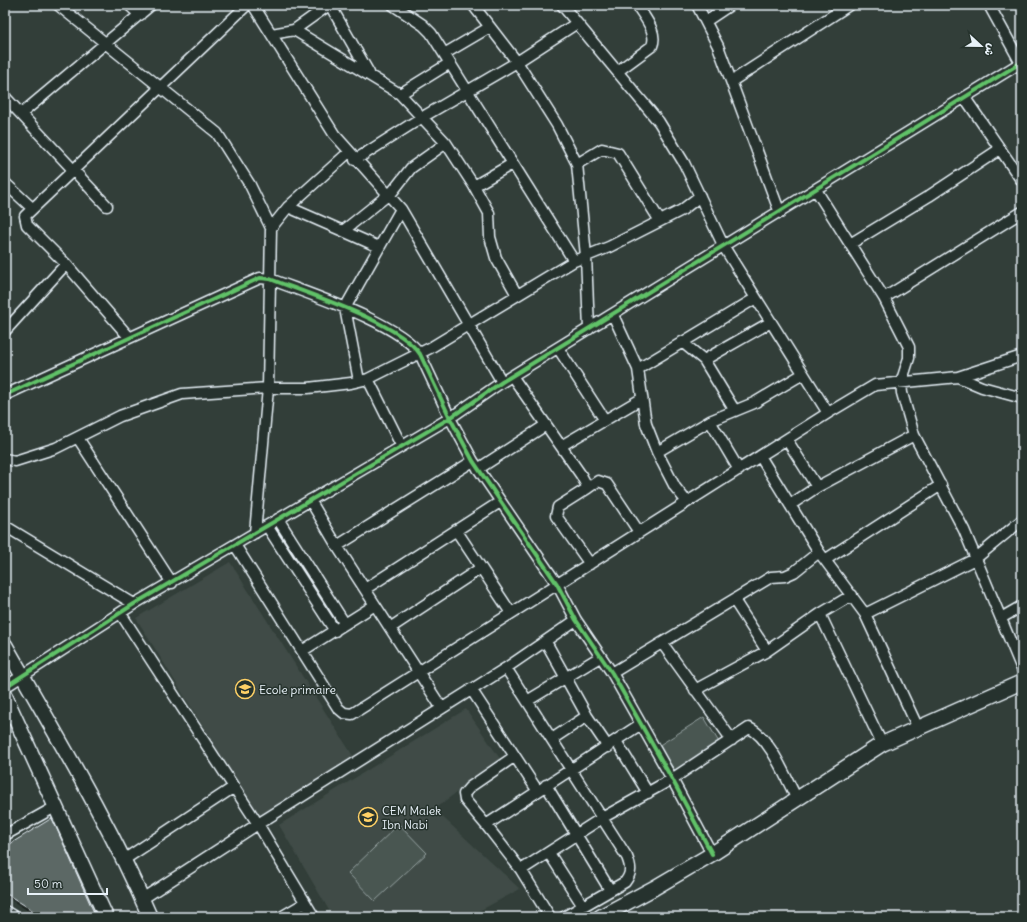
<svg xmlns="http://www.w3.org/2000/svg" width="1027" height="922" font-family="Delius,'Playpen Sans Arabic',sans-serif">
  <rect width="100%" height="100%" fill="#323e39"/>
  <filter id="ink" filterUnits="userSpaceOnUse"><feTurbulence type="fractalNoise" baseFrequency=".025" numOctaves="2"/><feDisplacementMap in="SourceGraphic" scale="8" xChannelSelector="R" yChannelSelector="G"/><feConvolveMatrix kernelMatrix="1 2 1 2 8 2 1 2 1" color-interpolation-filters="sRGB"/></filter>
  <g filter="url(#ink)">
    <path fill="#3f4b46" d="M 230,562 L 355,759 L 260,819 L 136,618 Z
      M 466,709 L 501,760 L 434,809 L 520,889 L 468,917 L 333,917 L 279,825 Z"/>
    <path fill="#495651" stroke="#98a4a4" d="M 704,717 L 720,744 L 676,772 L 658,746 Z
      M 399,824 L 427,853 L 375,901 L 348,873 Z"/>
    <path fill="#0007" d="M 52,820 L 56,826 L 96,917 L 38,917 L 5,896 L 5,848 Z"/>
    <path fill="#5c6865" stroke="#e8f1f8" d="M 52,818 L 96,917 L 43,917 L 5,893 L 5,847 Z"/>
    <g fill="none" stroke-linecap="round" stroke-linejoin="round">
      <defs>
        <path id="street" d="M 58,5 L 217,133 L 250,185 L 271,228 L 268,388 L 255,533
          M 129,5 L 140,15
          M 253,5 L 334,134 L 401,209 L 502,382
          M 330,5 L 369,73
          M 393,5 L 423,25 L 431,33 L 574,261 L 609,247 L 682,210 L 700,196
          M 562,5 L 659,122 L 684,163 L 724,247 L 828,413
          M 697,5 L 718,46 L 780,213
          M 989,5 L 1022,65
          M 706,21 L 730,5
          M 577,23 L 517,62 L 557,125 L 577,164 L 586,256 L 589,329
          M 294,30 L 329,5
          M 272,34 L 294,30 L 400,94 L 446,143 L 474,186 L 512,164
          M 444,54 L 490,27
          M 618,71 L 652,46 C 658,32 644,17 637,5
          M 732,81 L 849,5
          M 400,94 L 450,63
          M 5,97 L 107,206
          M 965,98 L 1022,181
          M 21,114 L 151,5
          M 355,160 L 421,118 L 517,62 L 473,5
          M 577,164 L 602,149 L 618,153 L 660,221
          M 5,183 L 32,208
          M 474,186 L 489,213 L 490,237 L 496,258 L 517,295
          M 816,190 L 884,298 L 1022,212
          M 288,207 L 343,231 L 393,191 L 411,168 L 446,143
          M 271,228 L 288,207 L 349,152
          M 343,231 L 379,247
          M 850,244 L 929,196 L 1000,149
          M 884,298 L 909,347 L 909,358 L 901,383 L 902,393 L 914,435 L 964,530 L 1022,669
          M 613,315 L 638,369 L 646,424 L 657,452 L 675,487 L 687,502
          M 5,331 L 66,264
          M 129,337 L 66,264 L 27,225 L 25,216 L 247,5
          M 682,342 L 704,360 L 771,322
          M 558,348 L 604,419
          M 704,360 L 735,411
          M 638,369 L 756,298
          M 512,376 L 581,475 L 588,488 L 558,507 L 556,516 L 590,564
          M 958,377 L 982,387 L 1022,398
          M 368,379 L 401,445
          M 359,381 L 345,308 L 401,209
          M 5,395 L 260,278 L 270,279 C 308,294 398,322 420,354 L 450,418 L 473,461 L 557,584 L 576,620 L 612,673 L 672,779 L 712,854
          M 710,421 L 739,470
          M 78,438 L 172,583
          M 787,440 L 817,487 L 914,435
          M 561,446 L 641,399
          M 657,452 L 710,421 L 754,403 L 803,374
          M 760,456 L 819,552 L 865,614 L 918,728
          M 5,459 L 15,461 L 56,448 L 120,416 L 182,394 L 268,388 L 308,388 L 351,383 L 368,379 L 430,348 L 574,261
          M 478,469 L 546,425
          M 588,488 L 598,481 L 607,484 L 639,532
          M 310,500 L 337,546 L 441,707
          M 790,505 L 817,487
          M 278,519 L 345,624
          M 5,526 L 134,604
          M 267,526 L 335,631
          M 456,530 L 511,613
          M 235,545 L 338,708 L 344,713 L 352,714 L 828,413 L 875,385 L 958,377 L 1022,356
          M 337,546 L 473,461
          M 825,560 L 941,485
          M 365,589 L 500,502
          M 734,600 L 767,651
          M 121,614 L 258,824 L 314,917
          M 820,614 L 882,744
          M 865,614 L 975,559 L 1022,520
          M 1001,618 L 1022,606
          M 390,628 L 481,568
          M 546,642 L 587,716 L 608,747
          M 662,643 L 732,740
          M 302,651 L 375,605
          M 506,668 L 627,857 C 631,867 632,873 625,882 L 564,917
          M 612,673 L 771,577 L 785,576 L 794,572 L 819,552
          M 5,687 L 134,604 L 450,418 L 502,382 L 1022,62
          M 471,689 L 537,790
          M 695,690 L 767,651 L 820,614 L 852,595
          M 527,701 L 600,657
          M 552,739 L 587,716
          M 616,741 L 648,793
          M 546,785 L 610,890
          M 486,825 L 465,800 L 464,794 L 470,787 L 515,756
          M 5,835 L 55,807
          M 549,853 L 583,906
          M 125,859 L 234,787
          M 521,870 L 602,818 L 672,779 L 749,728 C 770,737 786,779 797,799
          M 142,899 L 258,824 L 506,668 L 576,620
          M 5,911 L 15,917
          M 281,917 L 305,903
          M 550,917 L 521,870 L 486,825 L 641,724"/>
        <path id="secondary" d="M 5,645 C 56,735 109,822 150,917
          M 5,696 L 106,917
          M 600,917 L 654,888 L 712,854 L 882,744 L 1022,682"/>
      </defs>
      <use href="#street" stroke="#e8f1f8" stroke-width="13"/>
      <use href="#secondary" stroke="#e8f1f8" stroke-width="17"/>
      <use href="#street" stroke="#26332d" stroke-width="10"/>
      <use href="#secondary" stroke="#26332d" stroke-width="14"/>
      <defs>
        <path id="cycleway" d="M 5,395 L 260,278 L 270,279 C 308,294 398,322 420,354 L 450,418 L 473,461 L 557,584 L 576,620 L 612,673 L 672,779 L 712,854
          M 5,687 L 134,604 L 450,418 L 502,382 L 1022,62"/>
      </defs>
      <use href="#cycleway" stroke="#26332d" stroke-width="6"/>
      <use href="#cycleway" stroke="#61c268" stroke-width="4"/>
    </g>
  </g>
  <defs>
    <symbol id="school-ring" viewBox="-11 -11 22 22"><circle r="9.5" fill="#26332d" stroke="#ffd166" stroke-width="1.5"/><path d="M0-5L7-2L0 1L-7-2ZM-4 1L0 2.5L4 1V4Q0 6-4 4Z" fill="#ffd166"/></symbol>
  </defs>
  <g fill-rule="evenodd">
    <use href="#school-ring" x="234" y="678" width="22" height="22"/>
    <use href="#school-ring" x="357" y="806" width="22" height="22"/>
  </g>
  <g text-anchor="middle" dominant-baseline="central" stroke-width="3" stroke-linejoin="round" paint-order="stroke">
    <g font-size="12" fill="#e8f1f8" stroke="#26332d" text-anchor="start">
      <text x="259" y="689">Ecole primaire</text>
      <text x="382" y="810">CEM Malek<tspan x="382" dy="14">Ibn Nabi</tspan></text>
    </g>
  </g>
  <rect width="1027" height="922" fill="none" stroke="#26332d" stroke-width="20"/>
  <rect x="10" y="10" width="1007" height="902" fill="none" stroke="#e8f1f8" stroke-width="1.5" filter="url(#ink)"/>
  <g transform="translate(981 46) rotate(112)" stroke="#26332d" stroke-width="3" paint-order="stroke">
  <path d="M0-3L7 15L0 10L-7 15Z" fill="#e8f1f8"/>
  <text y="-6" font-size="11" font-weight="bold" text-anchor="middle" fill="#e8f1f8">ش</text>
  </g>
  <path d="M28 888v6h79v-6" fill="none" stroke="#e8f1f8" stroke-width="2"/>
  <text x="34" y="888" font-size="12" fill="#e8f1f8" stroke="#26332d" stroke-width="3" paint-order="stroke">50 m</text>
</svg>
